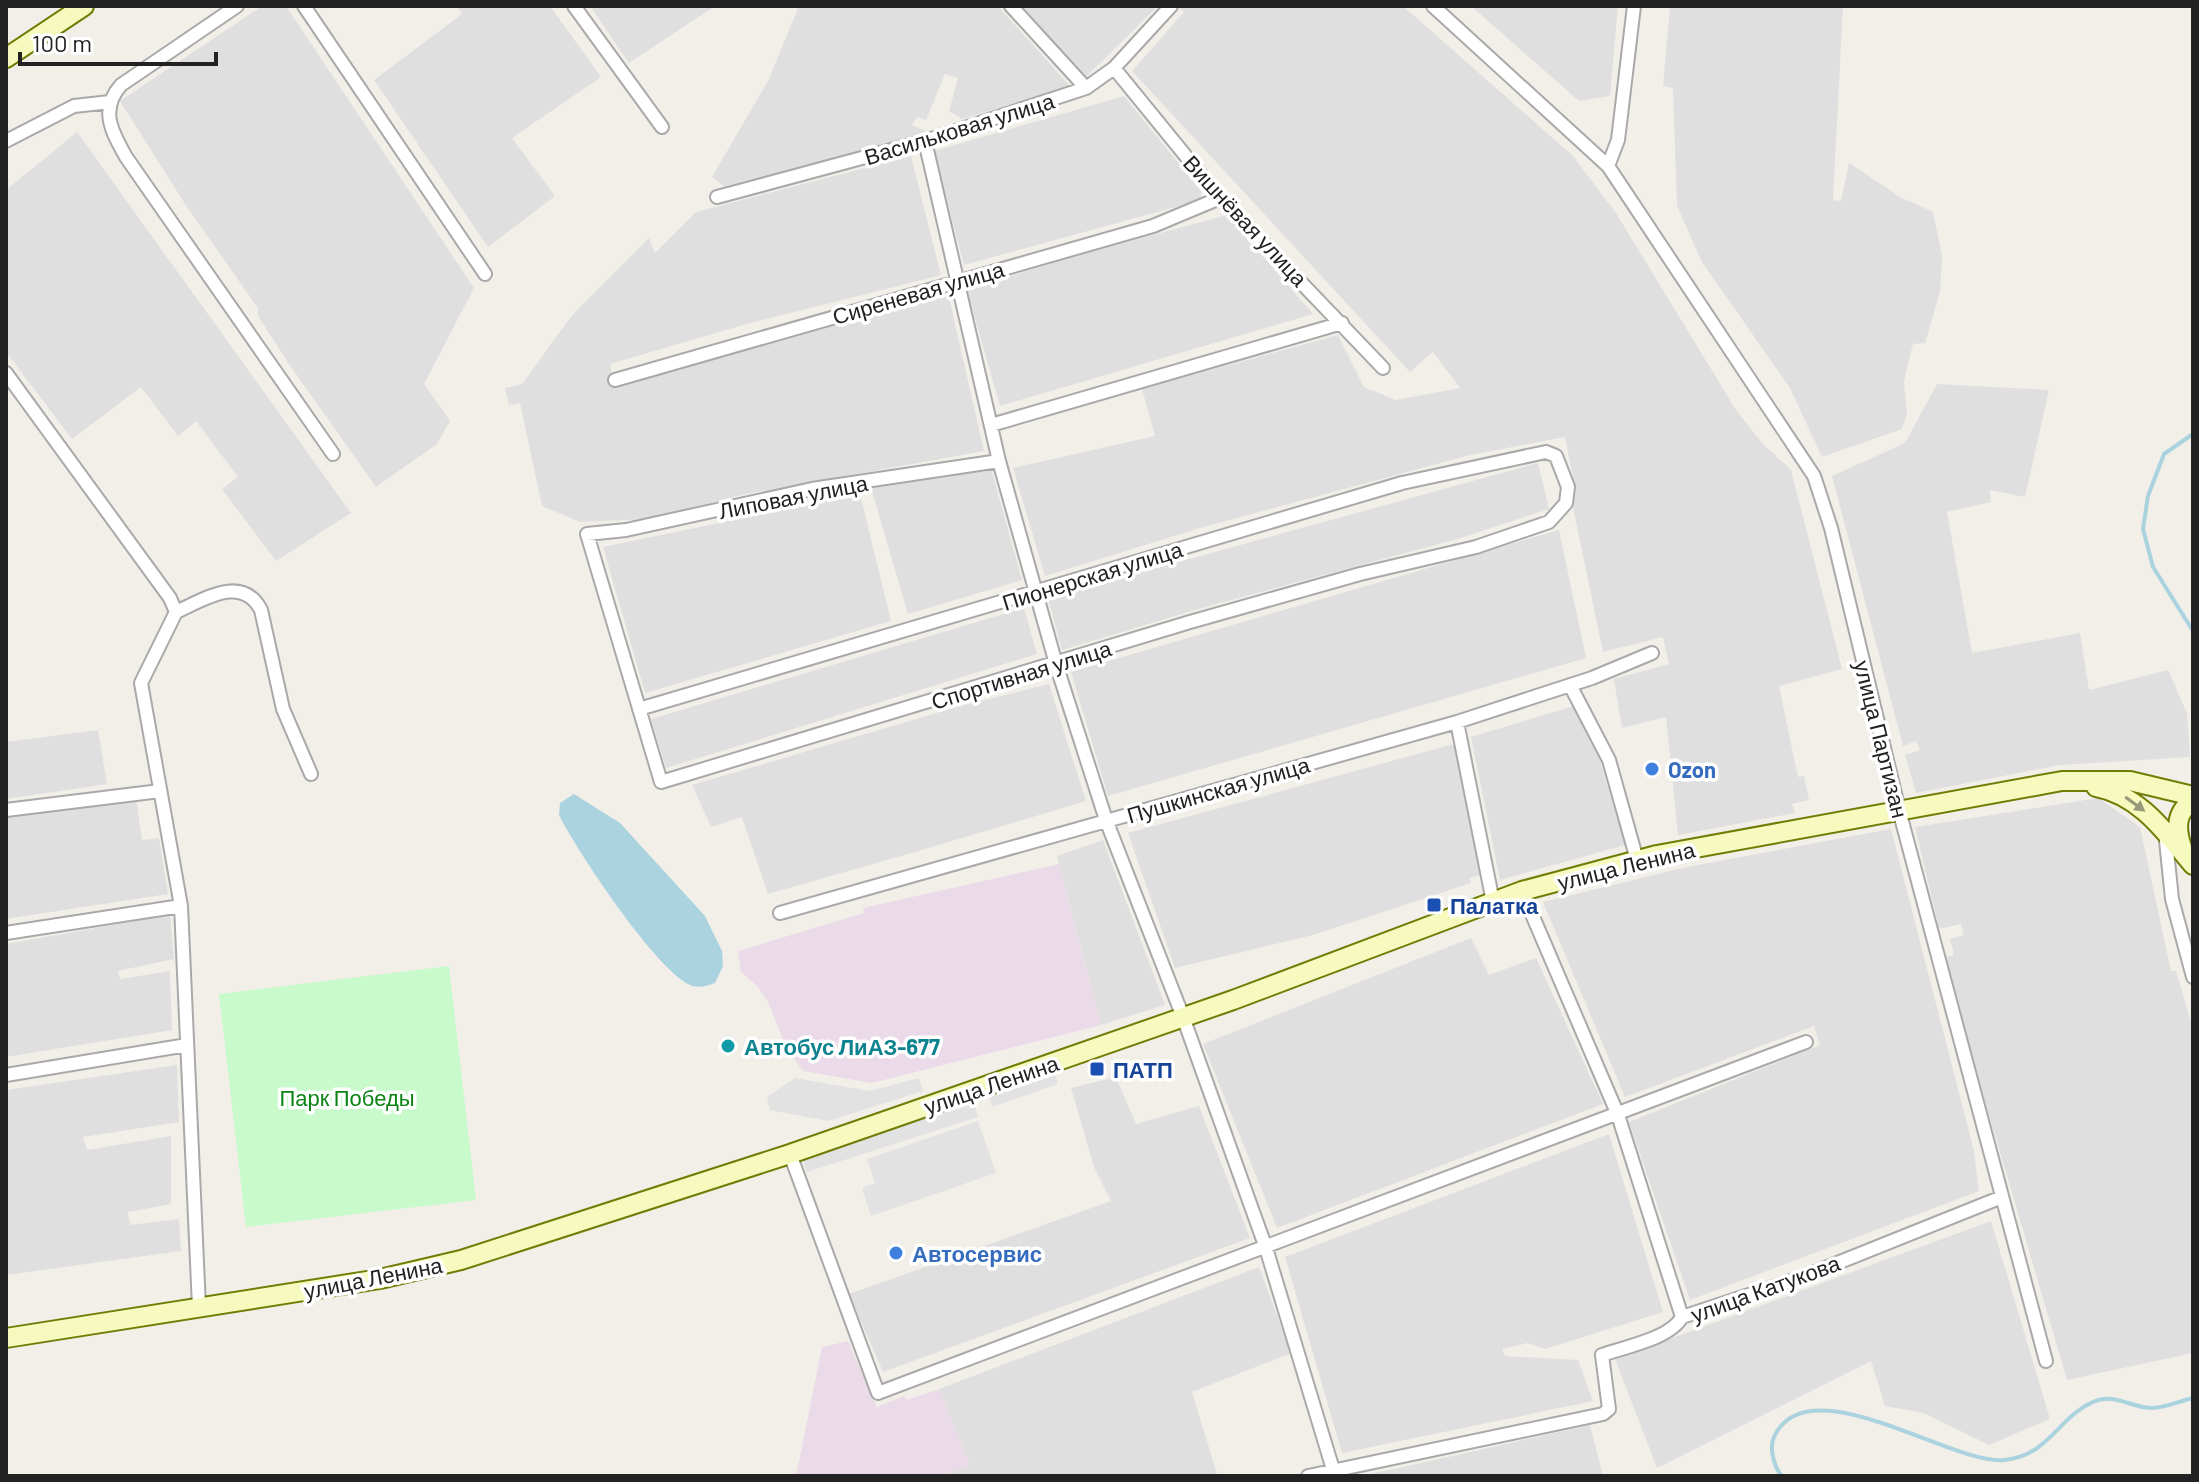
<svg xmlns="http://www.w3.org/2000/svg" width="2199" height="1482" font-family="Barlow,sans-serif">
  <rect width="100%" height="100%" fill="#f2efe9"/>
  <path fill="#e0dfdf" d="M 262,6 L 286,6 L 474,288 L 424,384 L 450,421 L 437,444 L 376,487 L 289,364 L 258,316 L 258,308 L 185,204 L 120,101 Z
    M 456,6 L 550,6 L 601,77 L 512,138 L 555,196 L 488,247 L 374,80 L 462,14 Z
    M 590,6 L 715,6 L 629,63 Z
    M 799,6 L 998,6 L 1070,86 L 962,119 L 949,111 L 958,78 L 945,74 L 926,120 L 917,117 L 912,125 L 930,133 L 724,186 L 712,177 L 768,81 Z
    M 1021,6 L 1158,6 L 1087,76 L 1082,76 Z
    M 1183,6 L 1403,6 L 1572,155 L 1616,213 L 1736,410 L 1762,443 L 1791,470 L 1842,669 L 1779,686 L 1798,777 L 1804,776 L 1809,800 L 1792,804 L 1795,813 L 1678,835 L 1666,717 L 1622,728 L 1614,679 L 1669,664 L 1663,637 L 1603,652 L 1571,498 L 1576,493 L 1565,437 L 1470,455 L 1200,528 L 1045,576 L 1013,468 L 1155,436 L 1142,389 L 1338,335 L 1364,387 L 1396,400 L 1460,388 L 1433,352 L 1410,372 L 1132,71 L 1184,12 L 1180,9 Z
    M 1471,6 L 1618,6 L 1610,96 L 1579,101 Z
    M 1670,6 L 1843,6 L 1833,200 L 1841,201 L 1849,163 L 1900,197 L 1933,212 L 1942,256 L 1940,292 L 1925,343 L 1913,344 L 1904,381 L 1907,414 L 1902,429 L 1822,457 L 1790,388 L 1702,262 L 1677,206 L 1673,88 L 1663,86 Z
    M 1124,96 L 1201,191 L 1201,200 L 964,265 L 934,151 Z
    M 77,132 L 351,513 L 276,561 L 222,489 L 238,477 L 196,421 L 178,436 L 141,387 L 72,439 L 6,352 L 6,190 Z
    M 911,156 L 941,275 L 750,323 L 610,364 L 614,386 L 948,293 L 984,451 L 745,494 L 648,519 L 580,522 L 542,506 L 520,403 L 509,405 L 505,388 L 522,384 L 573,314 L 649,238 L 655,253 L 696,212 Z
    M 1227,215 L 1313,314 L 1000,406 L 967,290 L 1061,260 Z
    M 1937,384 L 2049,390 L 2025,497 L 1990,490 L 1991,502 L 1947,512 L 1972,653 L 2080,633 L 2089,690 L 2168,670 L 2187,713 L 2190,757 L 2060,765 L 1916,793 L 1905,755 L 1920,750 L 1916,741 L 1903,746 L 1832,476 L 1905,443 Z
    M 1538,463 L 1549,509 L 1461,538 L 1205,607 L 1062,650 L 1048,598 Z
    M 991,468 L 1022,580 L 908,614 L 871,488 Z
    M 860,494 L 891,621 L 645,693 L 603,547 Z
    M 1559,530 L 1586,658 L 1108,796 L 1071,672 Z
    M 1024,608 L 1037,654 L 666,768 L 651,719 Z
    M 1049,684 L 1086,801 L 915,852 L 768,894 L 742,817 L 711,827 L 692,785 L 957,707 Z
    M 1574,706 L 1578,708 L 1596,748 L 1625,845 L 1500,880 L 1471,737 Z
    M 98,730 L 107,784 L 6,799 L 6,742 Z
    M 1454,744 L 1482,875 L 1469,878 L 1471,883 L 1313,935 L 1175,968 L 1128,833 Z
    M 136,798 L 142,840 L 159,838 L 168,894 L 6,919 L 6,816 Z
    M 2098,798 L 2140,827 L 2171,971 L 2176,971 L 2193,1029 L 2193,1353 L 2067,1380 L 1943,958 L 1954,955 L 1950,939 L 1964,935 L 1961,924 L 1939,929 L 1915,827 Z
    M 1891,829 L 1974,1151 L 1979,1191 L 1690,1300 L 1629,1122 L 1820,1045 L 1814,1026 L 1625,1097 L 1543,902 L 1687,867 Z
    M 1103,840 L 1165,1005 L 1101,1025 L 1057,856 Z
    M 170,915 L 174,959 L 118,971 L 120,979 L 170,971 L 172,1030 L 6,1057 L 6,944 Z
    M 1471,938 L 1489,975 L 1536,958 L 1603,1104 L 1277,1228 L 1203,1044 Z
    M 177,1065 L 179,1122 L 83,1137 L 87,1150 L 171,1136 L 171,1204 L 128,1212 L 130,1225 L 179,1219 L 181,1251 L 6,1275 L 6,1090 Z
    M 1116,1077 L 1136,1124 L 1199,1106 L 1250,1238 L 883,1372 L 849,1294 L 1111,1201 L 1094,1167 L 1071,1088 Z
    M 1609,1134 L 1663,1312 L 1545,1349 L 1528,1343 L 1502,1349 L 1505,1356 L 1578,1360 L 1593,1401 L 1342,1453 L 1285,1257 Z
    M 1991,1221 L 2050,1419 L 1989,1445 L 1924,1413 L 1885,1406 L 1871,1361 L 1657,1468 L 1615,1359 Z
    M 1259,1267 L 1291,1353 L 1192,1392 L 1217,1474 L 940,1476 L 970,1465 L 939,1389 Z
    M 1590,1425 L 1603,1476 L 1361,1476 L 1412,1465 Z"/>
  <path fill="#ebdbe8" d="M 1059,864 L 1101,1025 L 872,1083 L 803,1071 L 786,1047 L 768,1002 L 758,987 L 741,972 L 738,951 L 864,913 L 863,908 Z
    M 848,1341 L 877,1407 L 904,1396 L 907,1400 L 939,1389 L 970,1465 L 940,1476 L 796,1476 L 822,1347 Z"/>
  <path fill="#c8facc" d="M 449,966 L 476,1200 L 246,1227 L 219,994 Z"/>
  <path fill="#e2e2e2" d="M 1055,1075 L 1058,1084 L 992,1107 L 989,1097 Z
    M 795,1078 L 870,1091 L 919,1078 L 923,1091 L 828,1121 L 770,1110 L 767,1097 Z
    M 974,1102 L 978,1117 L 807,1172 L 802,1159 Z
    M 978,1121 L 996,1173 L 871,1216 L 862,1188 L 875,1183 L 867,1159 Z"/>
  <path fill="#aad3df" d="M 574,794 L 620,823 L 705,916 L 722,951 L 723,966 L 715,983 C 704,987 696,989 686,983 C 651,962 578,853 559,815 L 560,803 Z"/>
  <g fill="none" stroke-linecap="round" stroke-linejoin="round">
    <path stroke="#aad3df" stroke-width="4" d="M 2193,434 L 2164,454 L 2148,496 L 2143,529 L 2153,567 L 2193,631
      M 1782,1476 C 1774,1468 1769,1447 1774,1437 C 1807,1364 1951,1465 2004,1460 C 2049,1456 2057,1418 2093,1402 C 2114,1392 2131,1408 2152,1408 C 2164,1408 2180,1401 2193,1398"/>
    <defs>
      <path id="street" d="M 237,6 L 121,85 C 99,110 112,132 126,157 L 333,454
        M 304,6 L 485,274
        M 574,6 L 662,127
        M 1011,6 L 1086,88
        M 1433,6 L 1608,166 L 1814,476 L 1831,528 L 1899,810 L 2046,1361
        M 1114,68 L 1220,198 L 1383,368
        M 6,141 L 74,106 L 110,102
        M 925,141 L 999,461 L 1056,664 L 1106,820 L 1183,1017 L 1266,1248 L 1335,1476
        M 1608,166 L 1618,140 L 1634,6
        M 717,197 L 925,141 L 1086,88 L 1114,68 L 1171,6
        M 6,373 L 170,598 L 176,612 L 141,683 L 181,906 L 199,1307
        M 615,380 L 1153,226 L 1220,198
        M 991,425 L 1342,323
        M 176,612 C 205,599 242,574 261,610 L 283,709 L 311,774
        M 1570,685 L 1609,760 L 1637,860
        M 639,709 L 1402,483 L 1546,452 L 1556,456 L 1568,487 L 1566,503 L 1549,522 L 1476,547 L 1360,574 L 1190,622 L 661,782 L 587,534 L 626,530 L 812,489 L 999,461
        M 1457,722 L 1493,902
        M 6,810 L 160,791
        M 2165,831 L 2172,899 L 2193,977
        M 1522,891 L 1618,1115 L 1682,1317
        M 780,913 L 1457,722 L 1592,678 L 1652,653
        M 6,933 L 181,906
        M 6,1075 L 187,1045
        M 790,1154 L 878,1393 L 1806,1042
        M 1308,1476 L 1603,1414 L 1609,1409 L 1602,1355 C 1624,1347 1670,1339 1682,1317 L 1800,1278 L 2002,1197"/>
      <path id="secondary" d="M 6,58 L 84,6
        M 2096,787 C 2141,796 2165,832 2193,865
        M 2182,847 C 2176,829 2175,812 2193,801
        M 6,1338 L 380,1279 L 461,1260 L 790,1154 L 1233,1000 L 1522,891 L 1657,855 L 2062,781 L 2130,781 L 2193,796"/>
    </defs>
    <use href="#street" stroke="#a9a9a9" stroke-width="16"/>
    <use href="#secondary" stroke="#707d05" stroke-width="22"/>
    <use href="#street" stroke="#fff" stroke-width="12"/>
    <use href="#secondary" stroke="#f7fabf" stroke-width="18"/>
  </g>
  <defs><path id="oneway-solid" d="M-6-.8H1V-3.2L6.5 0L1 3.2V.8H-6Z" transform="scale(2)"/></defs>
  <use fill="#979978" href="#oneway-solid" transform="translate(2135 804) rotate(36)"/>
  <g fill="#3f7fe0" stroke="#fff" stroke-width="3">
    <circle cx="1652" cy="769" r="8"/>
    <circle cx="896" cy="1253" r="8"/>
  </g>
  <g fill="#1a4fb4" stroke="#fff" stroke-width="3">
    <rect x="1426" y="897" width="16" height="16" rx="4"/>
    <rect x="1089" y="1061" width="16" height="16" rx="4"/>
  </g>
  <circle fill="#0f9aa8" stroke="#fff" stroke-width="3" cx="728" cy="1046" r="8"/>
  <g text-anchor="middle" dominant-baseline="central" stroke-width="7" stroke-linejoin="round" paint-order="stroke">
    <g font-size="22" fill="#222" stroke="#fff">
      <text transform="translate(959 128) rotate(-17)">Васильковая улица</text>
      <text transform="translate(1246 220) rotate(47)">Вишнёвая улица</text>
      <text transform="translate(918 292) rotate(-16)">Сиреневая улица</text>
      <text transform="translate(793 496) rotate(-11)">Липовая улица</text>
      <text transform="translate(1092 575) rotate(-17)">Пионерская улица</text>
      <text transform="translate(1021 674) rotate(-17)">Спортивная улица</text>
      <text transform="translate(1882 739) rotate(76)">улица Партизан</text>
      <text transform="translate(1218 789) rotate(-16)">Пушкинская улица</text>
      <text transform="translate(1626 865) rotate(-14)">улица Ленина</text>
      <text transform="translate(991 1084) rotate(-19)">улица Ленина</text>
      <text transform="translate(373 1277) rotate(-11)">улица Ленина</text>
      <text transform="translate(1765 1288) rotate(-20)">улица Катукова</text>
    </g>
    <g font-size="22" font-weight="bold" fill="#366cbe" stroke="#fff" text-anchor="start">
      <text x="1668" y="769">Ozon</text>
      <text x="912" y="1253">Автосервис</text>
    </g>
    <g font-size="22" font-weight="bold" fill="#164399" stroke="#fff" text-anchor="start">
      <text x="1450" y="905">Палатка</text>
      <text x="1113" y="1069">ПАТП</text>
    </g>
    <g font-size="22" font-weight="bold" fill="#0d838f" stroke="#fff" text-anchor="start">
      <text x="744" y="1046">Автобус ЛиАЗ-677</text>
    </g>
    <g font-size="22" fill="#0c8416" stroke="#fff">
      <text x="347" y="1097">Парк Победы</text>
    </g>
  </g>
  <rect width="2199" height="1482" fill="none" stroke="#222222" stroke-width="16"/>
  <path d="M20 52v12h196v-12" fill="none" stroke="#222222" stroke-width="4"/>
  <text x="32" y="52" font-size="24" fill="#222222" stroke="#ffffff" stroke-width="6" paint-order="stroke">100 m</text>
</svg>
